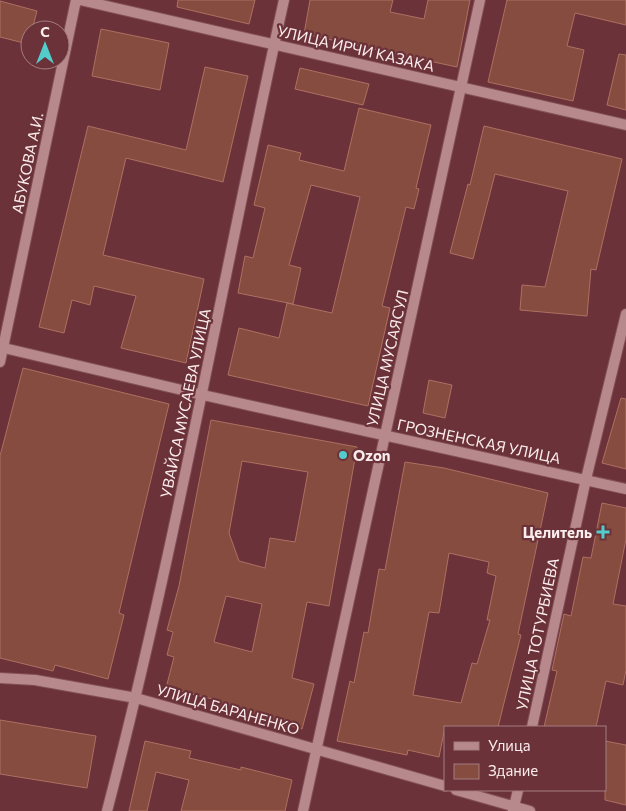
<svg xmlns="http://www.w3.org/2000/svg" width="626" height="811" font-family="Commissioner,sans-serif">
  <rect width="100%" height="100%" fill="#6b3239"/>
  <path fill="#864c3f" stroke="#ae7062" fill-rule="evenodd" d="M 178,0 L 255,0 L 249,24 L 177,7 Z
    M 310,0 L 393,0 L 390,12 L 424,19 L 428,0 L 470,0 L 457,67 L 304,34 Z
    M 507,0 L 626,0 L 626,25 L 575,13 L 567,46 L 584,50 L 573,101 L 488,82 Z
    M 0,1 L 37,11 L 32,30 L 30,30 L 28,44 L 0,37 Z
    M 101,29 L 169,43 L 160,90 L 92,76 Z
    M 619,54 L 626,55 L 626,110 L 607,105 Z
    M 205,67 L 248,76 L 223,182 L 126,158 L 103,255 L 204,279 L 186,363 L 121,348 L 136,296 L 94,286 L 90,305 L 72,300 L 64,333 L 39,327 L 88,126 L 186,150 Z
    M 300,68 L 369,84 L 363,105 L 295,89 Z
    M 359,108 L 431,125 L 416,188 L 419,189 L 414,209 L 406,207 L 382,306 L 390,308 L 368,406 L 228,375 L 239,328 L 279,338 L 287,303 L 332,313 L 360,197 L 311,185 L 289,265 L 301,268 L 293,304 L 238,293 L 245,256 L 253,258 L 265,208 L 254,205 L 268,145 L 301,153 L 299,160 L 344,171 Z
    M 484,126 L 622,159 L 596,270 L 591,269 L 587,316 L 520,310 L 522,285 L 545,287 L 568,191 L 495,174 L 473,259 L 450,253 L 468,184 L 470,185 Z
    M 23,368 L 169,404 L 119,613 L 124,615 L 108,679 L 55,665 L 53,671 L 0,658 L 0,456 Z
    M 429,380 L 452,385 L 445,418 L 423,413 Z
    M 621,398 L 626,399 L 626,469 L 602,463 Z
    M 211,420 L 357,447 L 329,606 L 307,602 L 292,678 L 314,684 L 302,729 L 216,705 L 217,700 L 166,688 L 174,657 L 167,655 L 173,632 L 167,630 L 179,586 ZM 242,461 L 308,472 L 295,542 L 270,538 L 265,568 L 239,561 L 229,533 ZM 226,596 L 262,604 L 252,652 L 214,642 Z
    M 405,462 L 444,468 L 548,493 L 518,634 L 521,635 L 498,727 L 445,727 L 439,757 L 408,750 L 407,755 L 337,741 L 350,681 L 354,683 L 364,632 L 368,633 L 379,569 L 385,570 ZM 449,553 L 489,562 L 487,573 L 496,576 L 487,620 L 490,620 L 477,664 L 472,663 L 461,703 L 413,695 L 429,612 L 439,613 Z
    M 602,503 L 626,508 L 626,539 L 613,604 L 626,606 L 626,670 L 623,685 L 606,681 L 596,727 L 544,727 L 557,671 L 552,670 L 564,614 L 571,616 L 583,557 L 591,558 Z
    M 0,720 L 96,736 L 87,788 L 0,774 Z
    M 145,741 L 191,751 L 189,758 L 241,770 L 241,767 L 292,780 L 285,811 L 181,811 L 189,780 L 156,772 L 147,811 L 129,811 Z
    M 605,741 L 626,745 L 626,805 L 605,800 Z"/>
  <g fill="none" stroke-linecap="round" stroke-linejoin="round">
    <defs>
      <path id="minor" d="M 80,0 L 626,125
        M 4,348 L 203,395 L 626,489
        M 0,362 L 76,0
        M 0,678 L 35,680 L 136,698 L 445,786
        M 532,727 L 586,479 L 626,314
        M 456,790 L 530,811
        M 107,811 C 177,543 224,270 284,0
        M 303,811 L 480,0
        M 513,811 L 518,790"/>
    </defs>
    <use href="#minor" stroke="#825056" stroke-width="12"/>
    <use href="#minor" stroke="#b8898c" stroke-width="10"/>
  </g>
  <g fill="#53cdcb" stroke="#6b3239" stroke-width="2">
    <circle cx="343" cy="455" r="5"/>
    <path d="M600.5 524.5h5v5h5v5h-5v5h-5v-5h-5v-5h5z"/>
  </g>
  <g text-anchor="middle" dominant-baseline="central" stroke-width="4.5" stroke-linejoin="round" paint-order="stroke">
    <g font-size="15" fill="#fbeced" stroke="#6b3239">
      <text transform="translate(356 48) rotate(13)">УЛИЦА ИРЧИ КАЗАКА</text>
      <text transform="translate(27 163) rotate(-78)">АБУКОВА А.И.</text>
      <text transform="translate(387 358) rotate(-77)">УЛИЦА МУСАЯСУЛ</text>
      <text transform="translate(185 403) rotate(-78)">УВАЙСА МУСАЕВА УЛИЦА</text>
      <text transform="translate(479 441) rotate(12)">ГРОЗНЕНСКАЯ УЛИЦА</text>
      <text transform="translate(537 634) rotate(-78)">УЛИЦА ТОТУРБИЕВА</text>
      <text transform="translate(228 709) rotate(16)">УЛИЦА БАРАНЕНКО</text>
    </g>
    <g font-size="15" font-weight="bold" fill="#fbeced" stroke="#6b3239" text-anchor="start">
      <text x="353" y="455">Ozon</text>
      <text x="592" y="532" text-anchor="end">Целитель</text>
    </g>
  </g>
  <rect x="444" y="726" width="162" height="65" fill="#6b3239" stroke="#a57c81"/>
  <rect x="454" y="742" width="25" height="8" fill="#b8898c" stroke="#a57c81"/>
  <text x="488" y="751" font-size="15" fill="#fbeced">Улица</text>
  <rect x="454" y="764" width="25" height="15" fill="#864c3f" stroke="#a57c81"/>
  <text x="488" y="776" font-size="15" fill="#fbeced">Здание</text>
  <g transform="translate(45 45)"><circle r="24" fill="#6b3239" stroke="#a57c81"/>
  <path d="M0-4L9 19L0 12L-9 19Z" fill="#53cdcb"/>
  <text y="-8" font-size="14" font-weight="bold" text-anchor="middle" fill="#fbeced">С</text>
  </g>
</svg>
